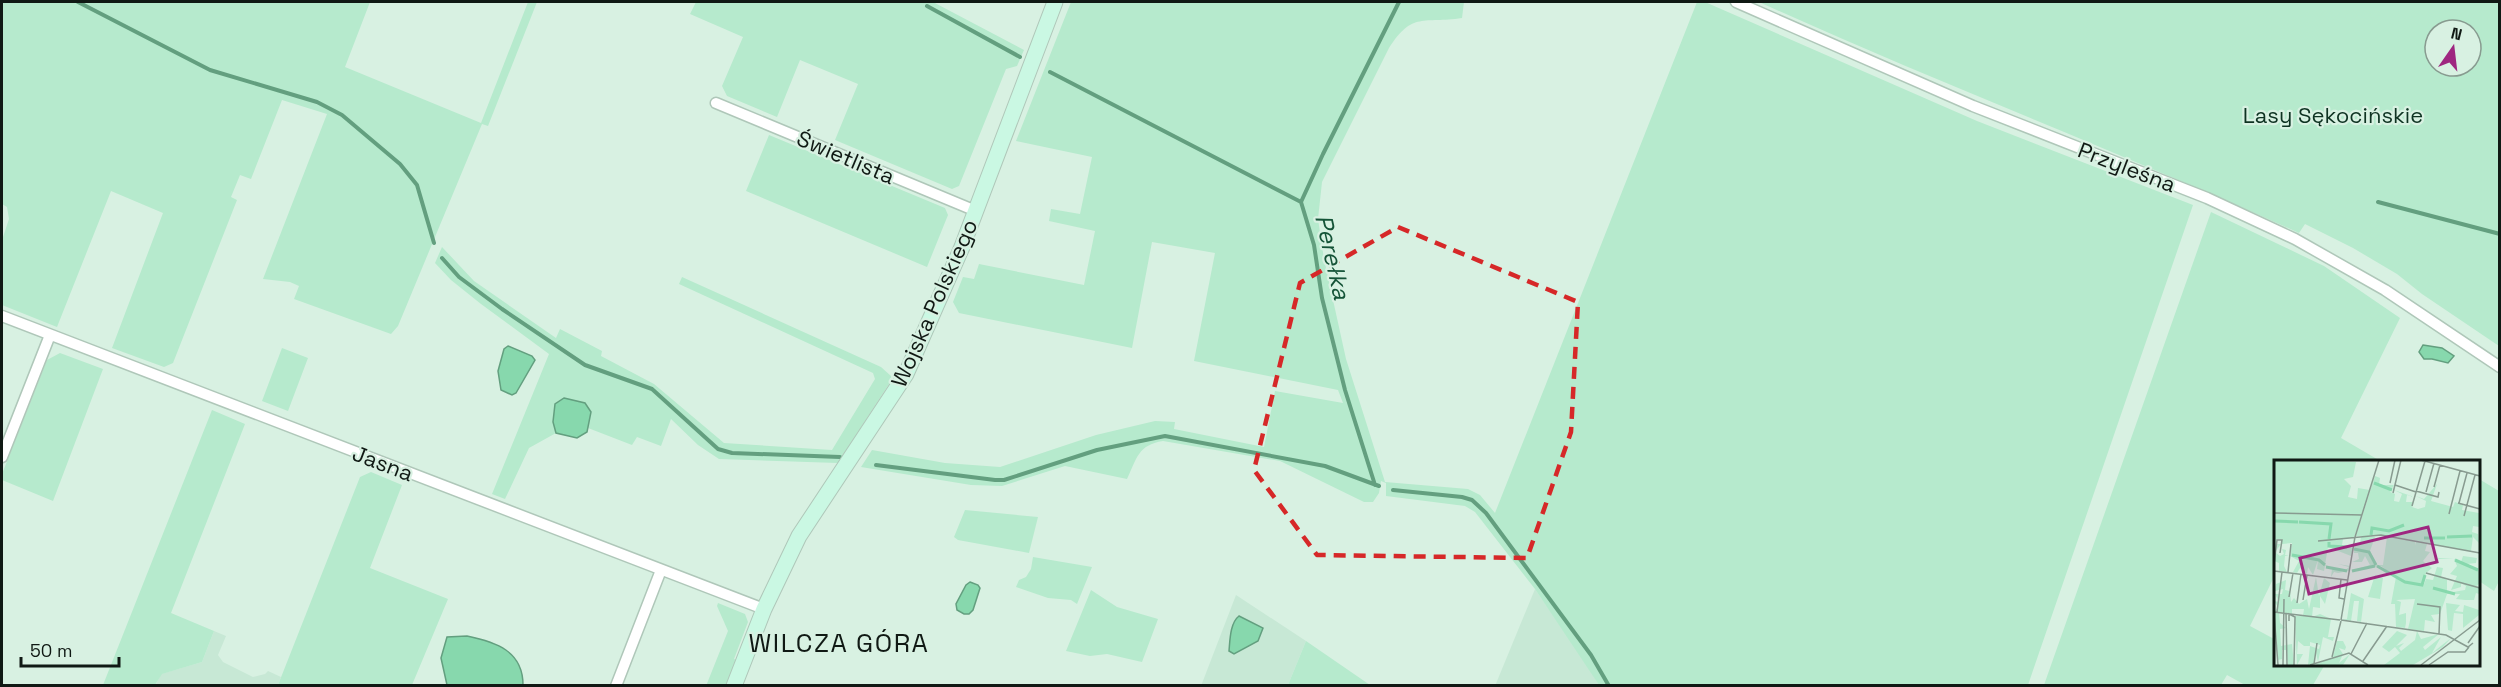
<svg xmlns="http://www.w3.org/2000/svg" width="2501" height="687" font-family="'Space Grotesk',sans-serif">
  <rect width="100%" height="100%" fill="#d8f1e2"/>
  <path fill="#c7e8d5" d="M 1535,589 L 1590,669 L 1599,685 L 1495,686 Z
    M 1236,595 L 1306,641 L 1288,685 L 1201,686 Z
    M 214,631 L 226,636 L 218,655 L 223,662 L 253,677 L 265,674 L 268,671 L 281,677 L 278,685 L 155,686 L 161,674 L 202,662 Z"/>
  <path fill="#b6eacd" fill-rule="evenodd" d="M 2,2 L 370,2 L 345,67 L 481,123 L 528,2 L 537,2 L 488,126 L 482,124 L 398,326 L 391,334 L 294,299 L 299,286 L 290,282 L 263,279 L 327,114 L 282,100 L 251,179 L 240,175 L 231,197 L 237,200 L 173,363 L 164,367 L 112,348 L 163,213 L 111,191 L 57,327 L 2,305 L 2,240 L 9,219 L 7,207 L 2,204 Z
    M 696,2 L 933,2 L 1024,50 L 1017,66 L 1006,69 L 959,186 L 952,189 L 835,140 L 858,84 L 800,60 L 777,117 L 727,96 L 722,86 L 743,37 L 690,14 Z
    M 1071,2 L 1464,2 L 1462,18 C 1423,24 1413,11 1389,48 L 1322,182 L 1318,219 L 1324,259 L 1346,359 L 1385,482 L 1468,489 L 1480,495 L 1495,513 L 1697,2 L 1705,2 L 1977,121 L 2193,205 L 2028,685 L 1599,685 L 1535,589 L 1475,512 L 1465,506 L 1386,496 L 1386,483 L 1381,481 L 1379,493 L 1373,502 L 1364,502 L 1280,461 L 1163,441 C 1138,445 1137,458 1127,479 L 1065,466 L 1002,486 L 971,485 L 861,467 L 872,450 L 945,463 L 1000,467 L 1096,435 L 1155,421 L 1175,422 L 1174,429 L 1264,447 L 1275,391 L 1343,403 L 1338,390 L 1194,361 L 1215,253 L 1152,242 L 1132,348 L 959,313 L 953,302 L 963,277 L 974,279 L 979,264 L 1084,285 L 1095,231 L 1049,221 L 1051,209 L 1080,214 L 1092,157 L 1016,141 Z
    M 1759,2 L 2499,2 L 2499,346 L 2422,294 L 2397,274 L 2353,248 L 2305,224 L 2299,233 C 2121,152 1937,83 1759,2 ZM 2435,30 L 2471,30 L 2471,66 L 2435,66 Z
    M 769,135 L 945,208 L 948,215 L 927,267 L 746,191 Z
    M 2211,212 L 2324,266 L 2400,318 L 2341,438 L 2382,462 L 2276,462 L 2276,573 L 2250,626 L 2276,640 L 2276,664 L 2324,666 L 2313,685 L 2245,685 L 2227,675 L 2221,685 L 2044,685 Z
    M 442,247 L 474,281 L 556,338 L 560,329 L 602,351 L 601,356 L 654,384 L 724,443 L 832,450 L 875,379 L 873,373 L 679,284 L 682,277 L 881,367 L 891,376 L 891,381 L 838,463 L 719,459 L 698,445 L 671,419 L 661,446 L 637,437 L 632,445 L 588,428 L 591,412 L 553,422 L 556,433 L 529,448 L 505,499 L 492,494 L 549,354 L 481,304 L 451,280 L 435,263 Z
    M 282,348 L 308,358 L 288,411 L 262,401 Z
    M 60,353 L 103,369 L 53,501 L 2,480 L 2,474 L 47,360 Z
    M 212,410 L 245,424 L 171,613 L 214,631 L 202,662 L 162,674 L 155,685 L 103,685 Z
    M 371,472 L 402,485 L 370,568 L 448,599 L 412,685 L 278,685 L 360,477 Z
    M 2479,479 L 2499,491 L 2499,581 L 2494,591 L 2479,581 Z
    M 965,510 L 1038,517 L 1029,553 L 958,540 L 954,537 Z
    M 1033,557 L 1092,567 L 1077,604 L 1071,600 L 1048,598 L 1016,587 L 1019,580 L 1026,577 L 1031,569 Z
    M 1091,590 L 1117,607 L 1158,619 L 1142,662 L 1107,654 L 1090,656 L 1066,651 Z
    M 718,603 L 745,614 L 748,622 L 734,659 L 737,660 L 726,685 L 706,686 L 728,631 L 717,606 Z
    M 1306,641 L 1370,685 L 1288,685 Z"/>
  <path fill="#87d8ad" stroke="#639f7f" stroke-width="1.5" d="M 2423,345 L 2442,348 L 2454,356 L 2448,363 L 2432,359 L 2424,359 L 2419,352 Z
    M 508,346 L 532,356 L 535,360 L 516,393 L 512,395 L 501,390 L 498,371 L 504,349 Z
    M 564,398 L 585,403 L 591,412 L 587,432 L 577,438 L 556,433 L 553,422 L 555,404 Z
    M 970,582 L 978,585 L 980,588 L 973,610 L 969,614 L 964,614 L 957,610 L 956,604 L 966,585 Z
    M 1239,616 L 1263,628 L 1258,641 L 1234,654 L 1229,651 C 1230,640 1230,623 1239,616 Z
    M 467,636 C 496,642 523,651 523,685 L 447,685 L 441,658 L 447,637 Z"/>
  <g fill="none" stroke-linecap="round" stroke-linejoin="round">
    <path stroke="#639f7f" stroke-width="4" d="M 78,2 L 210,70 L 317,102 L 342,115 L 400,164 L 417,185 L 434,243
      M 927,6 L 1020,57
      M 1050,72 L 1301,202 L 1314,245 L 1322,298 L 1345,390 L 1375,485
      M 1301,202 L 1323,154 L 1399,2
      M 2378,202 L 2500,234
      M 442,258 L 459,277 L 502,309 L 585,365 L 652,389 L 718,449 L 732,453 L 840,457
      M 876,465 L 995,480 L 1004,480 L 1097,450 L 1165,436 L 1325,466 L 1379,486
      M 1393,490 L 1462,497 L 1472,500 L 1486,513 L 1591,655 L 1609,686"/>
    <defs>
      <path id="street" d="M 1736,2 L 1973,106 L 2207,198 L 2295,239 L 2385,290 L 2500,367
        M 716,103 L 976,211
        M 2,316 L 764,609
        M 2,457 L 50,335
        M 616,686 L 661,570"/>
      <path id="secondary" d="M 734,686 L 764,609 L 799,536 L 906,374 L 962,247 L 1055,2"/>
    </defs>
    <use href="#street" stroke="#afc7b9" stroke-width="13"/>
    <use href="#secondary" stroke="#afc7b9" stroke-width="17"/>
    <use href="#street" stroke="#fff" stroke-width="10"/>
    <use href="#secondary" stroke="#caf8e3" stroke-width="15"/>
  </g>
  <path fill="none" stroke="#d62828" stroke-width="4.5" stroke-dasharray="12 8" stroke-linejoin="round" d="M 1398,227 L 1578,302 L 1571,432 L 1527,558 L 1317,555 L 1254,470 L 1300,283 Z"/>
  <g text-anchor="middle" dominant-baseline="central" stroke-width="4.5" stroke-linejoin="round" paint-order="stroke">
    <g font-size="22" fill="#0e3322" stroke="#d8f1e2">
      <text x="2333" y="115">Lasy Sękocińskie</text>
    </g>
    <g font-size="22" fill="#101914" stroke="#d8f1e2">
      <text transform="translate(846 157) rotate(23)">Świetlista</text>
      <text transform="translate(2127 167) rotate(21)">Przyleśna</text>
      <text transform="translate(934 303) rotate(-66)">Wojska Polskiego</text>
      <text transform="translate(383 463) rotate(21)">Jasna</text>
    </g>
    <g font-size="24" font-style="italic" fill="#145337" stroke="#d8f1e2">
      <text transform="translate(1333 257) rotate(77)">Perełka</text>
    </g>
    <g font-size="26" letter-spacing="1.5" fill="#101914" stroke="#d8f1e2">
      <text x="839" y="643">WILCZA GÓRA</text>
    </g>
  </g>
  <g transform="translate(2274 460)">
    <rect width="206" height="206" fill="#d8f1e2"/>
    <path d="M 0,0 L 82,2 L 79,17 L 70,19 L 77,26 L 74,37 L 83,39 L 84,28 L 96,30 L 80,77 L 69,79 L 68,85 L 79,88 L 77,96 L 54,87 L 51,105 L 69,112 L 75,107 L 64,104 L 76,106 L 75,111 L 64,113 L 60,112 L 57,117 L 58,109 L 51,106 L 50,111 L 43,109 L 44,100 L 39,115 L 34,107 L 33,114 L 26,108 L 23,113 L 19,112 L 25,101 L 16,96 L 18,83 L 8,84 L 8,80 L 3,79 L 2,84 L 7,84 L 1,92 L 6,96 L 10,94 L 8,89 L 12,90 L 11,95 L 15,95 L 11,96 L 10,106 L 13,112 L 5,111 L 5,103 L 0,101 ZM 101,16 L 106,18 L 105,25 L 120,25 L 116,32 L 121,34 L 120,41 L 125,42 L 128,34 L 120,30 L 140,37 L 133,35 L 132,42 L 139,42 L 138,47 L 144,49 L 151,47 L 152,41 L 142,36 L 150,39 L 163,24 L 157,41 L 179,47 L 181,42 L 189,45 L 188,50 L 205,53 L 205,67 L 199,66 L 198,72 L 204,74 L 205,83 L 199,77 L 197,91 L 114,76 L 82,76 ZM 87,77 L 101,77 L 96,91 L 103,105 L 109,105 L 113,77 L 141,81 L 141,85 L 142,81 L 153,84 L 151,91 L 156,92 L 149,101 L 153,105 L 165,98 L 180,99 L 165,99 L 154,105 L 158,108 L 152,113 L 149,127 L 152,119 L 159,120 L 163,107 L 169,108 L 167,117 L 173,120 L 173,133 L 191,130 L 192,126 L 187,123 L 187,127 L 177,130 L 183,116 L 176,114 L 183,106 L 180,99 L 187,102 L 189,96 L 203,98 L 202,103 L 193,104 L 205,110 L 205,124 L 201,127 L 205,128 L 205,134 L 202,133 L 200,140 L 191,140 L 182,139 L 186,134 L 173,134 L 166,154 L 157,155 L 161,162 L 151,160 L 150,171 L 134,169 L 141,139 L 122,140 L 127,142 L 125,155 L 132,153 L 132,163 L 131,168 L 122,167 L 121,144 L 117,144 L 122,117 L 107,106 L 76,111 L 96,105 L 91,96 L 88,102 L 78,102 L 85,99 L 84,93 L 80,93 L 81,83 L 86,83 ZM 101,115 L 109,118 L 106,139 L 94,137 ZM 42,117 L 45,136 L 50,118 L 56,123 L 51,144 L 46,136 L 46,148 L 39,147 L 38,157 L 46,154 L 57,159 L 54,177 L 60,177 L 59,181 L 49,177 L 44,202 L 42,193 L 40,204 L 34,205 L 36,186 L 45,189 L 46,185 L 36,182 L 36,186 L 30,186 L 24,181 L 23,194 L 29,194 L 23,205 L 21,158 L 18,156 L 29,156 L 30,149 L 18,149 L 18,154 L 5,152 L 6,163 L 12,168 L 6,169 L 7,186 L 18,184 L 20,205 L 14,205 L 13,190 L 8,190 L 8,199 L 4,200 L 0,152 L 4,147 L 0,141 L 5,142 L 1,134 L 8,134 L 9,129 L 1,131 L 2,124 L 12,120 L 11,130 L 16,131 L 17,142 L 20,138 L 25,144 L 33,139 L 35,149 ZM 77,133 L 90,139 L 87,162 L 83,161 L 85,141 L 80,141 L 77,161 L 68,159 L 73,159 ZM 172,143 L 186,145 L 181,151 L 189,152 L 190,145 L 205,150 L 205,155 L 189,168 L 189,154 L 180,153 L 178,171 L 174,170 ZM 123,171 L 133,175 L 122,186 L 130,183 L 125,188 L 127,191 L 141,180 L 143,171 L 147,179 L 165,174 L 149,187 L 151,190 L 167,177 L 158,193 L 177,178 L 169,187 L 139,205 L 110,205 L 126,193 L 121,187 L 115,192 L 108,187 ZM 63,181 L 69,181 L 72,187 L 71,190 L 65,188 L 69,194 L 65,203 L 76,194 L 69,205 L 41,205 L 59,197 Z" fill="#b6eacd"/>
    <path fill="none" stroke="#87d8ad" stroke-width="3" d="M 100,23 L 118,30M 1,61 L 24,62M 25,62 L 57,64 L 55,79M 97,75 L 98,68 L 115,71 L 130,65M 173,77 L 198,76M 150,78 L 171,78M 55,82 L 55,86 L 73,87M 80,89 L 95,92 L 102,105M 18,95 L 45,100 L 51,105M 181,100 L 204,110M 103,106 L 131,122 L 148,125 L 151,115M 52,107 L 73,111M 78,111 L 101,106M 159,128 L 181,134"/>
    <path fill="none" stroke="#889b90" stroke-width="1.5" d="M 147,0 L 206,16M 116,23 L 121,0M 121,25 L 142,32M 160,27 L 166,5M 142,31 L 164,37 L 165,32M 152,32 L 160,3M 119,33 L 127,0M 184,43 L 206,49M 185,43 L 193,13M 138,46 L 151,1M 0,53 L 88,55M 175,54 L 186,11M 190,56 L 201,15M 44,81 L 107,75 L 206,93M 0,104 L 3,80 L 8,80 L 6,93M 0,111 L 73,120M 14,112 L 17,84M 152,113 L 206,128M 67,119 L 65,138 L 70,139M 15,137 L 19,113M 29,140 L 33,115M 23,143 L 27,114M 143,144 L 166,147 L 165,174M 0,152 L 66,160M 3,152 L 8,112M 12,153 L 13,205M 0,154 L 4,205M 67,160 L 81,77 L 105,0M 67,160 L 172,175 L 194,187 L 199,183M 15,161 L 15,154 L 21,157 L 20,205M 194,183 L 206,166M 77,194 L 93,163M 58,197 L 67,161M 89,201 L 113,166M 40,204 L 43,183M 9,205 L 10,139M 36,205 L 75,193 L 94,205M 147,205 L 206,160M 155,205 L 174,192 L 191,192 L 195,187"/>
    <path fill="#9e2780" fill-opacity="0.15" stroke="#9e2780" stroke-width="3" d="M 154,67 L 163,102 L 35,134 L 26,98 Z"/>
    <rect width="206" height="206" fill="none" stroke="#101914" stroke-width="3"/>
  </g>
  <rect width="2501" height="687" fill="none" stroke="#101914" stroke-width="6"/>
  <g transform="translate(2453 48) rotate(14)"><circle r="28" fill="#d8f1e2" stroke="#889b90" stroke-width="1.5"/>
  <path d="M0-4.5L10 22L0 15L-10 22Z" fill="#9e2780"/>
  <text y="-9" font-size="16" font-weight="bold" text-anchor="middle" fill="#101914">N</text>
  </g>
  <path d="M21 657v9h98v-9" fill="none" stroke="#101914" stroke-width="3"/>
  <text x="30" y="657" font-size="18" fill="#101914" stroke="#d8f1e2" stroke-width="4.5" paint-order="stroke">50 m</text>
</svg>
